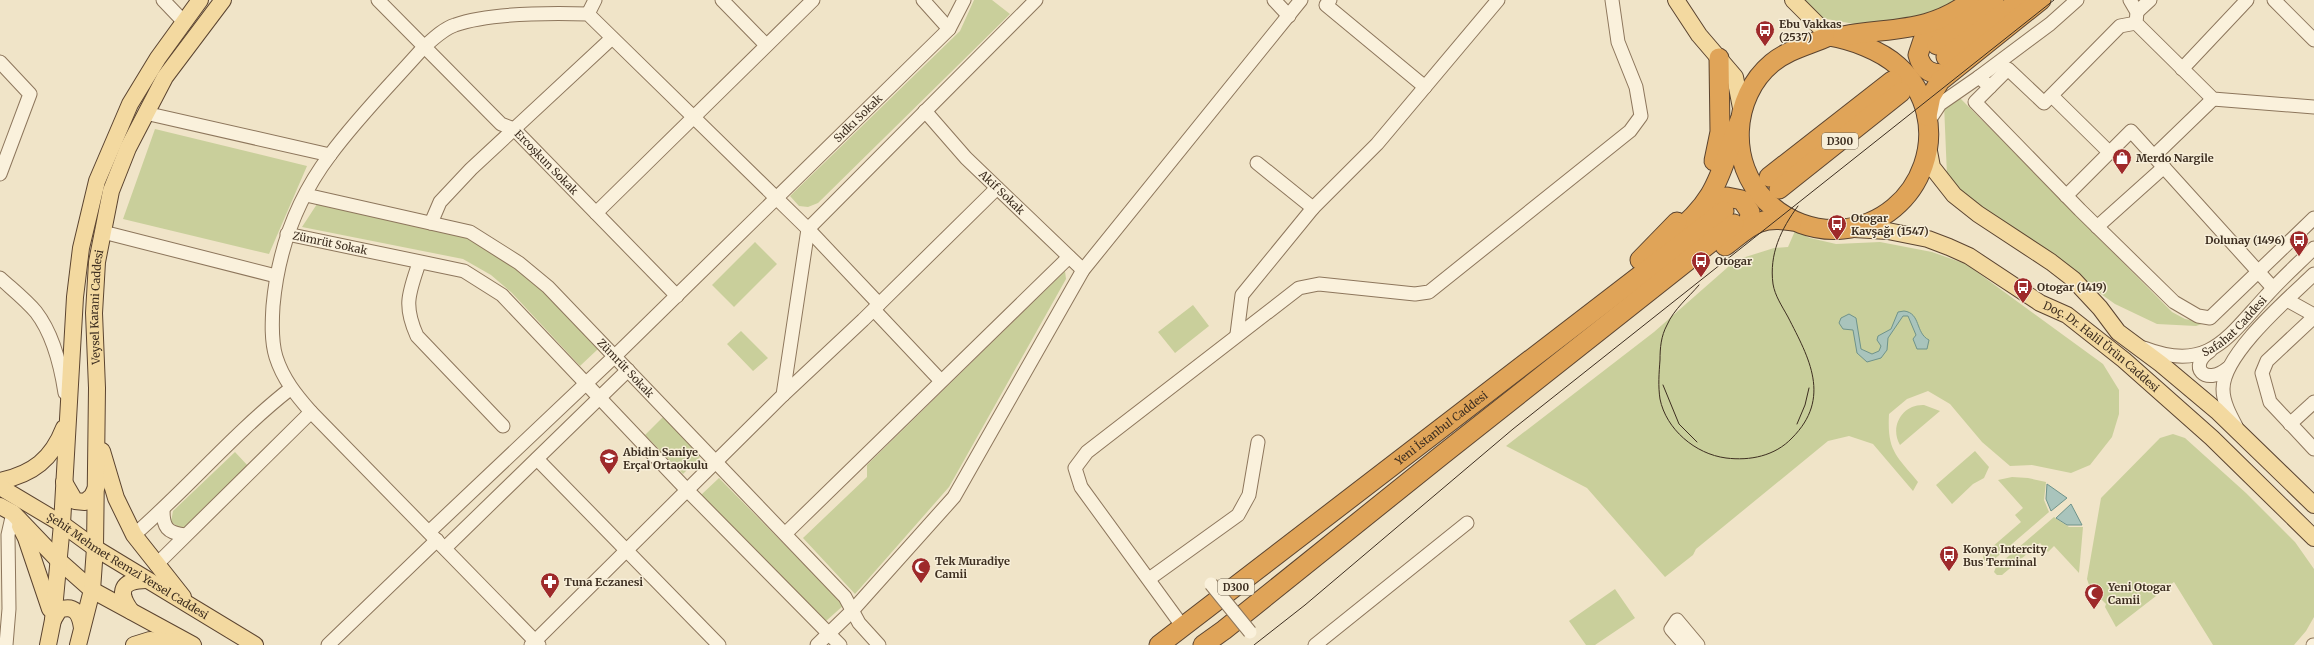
<svg xmlns="http://www.w3.org/2000/svg" width="2314" height="645" font-family="Merriweather,serif">
  <rect width="100%" height="100%" fill="#f0e4c8"/>
  <path fill="#c9cf9b" d="M 974,0 L 992,0 L 1010,14 L 818,203 L 808,207 L 799,206 L 790,196 L 960,31 Z
    M 1799,0 L 1958,0 L 1922,17 L 1860,25 L 1821,18 Z
    M 1956,94 L 2172,312 L 2185,319 L 2205,323 L 2196,326 L 2157,324 L 2115,304 L 1959,193 L 1947,176 L 1944,104 Z
    M 155,129 L 307,166 L 269,254 L 123,219 Z
    M 317,204 L 464,234 L 515,267 L 541,288 L 598,349 L 580,366 L 512,293 L 491,275 L 463,259 L 302,227 Z
    M 1795,231 L 1810,238 L 1836,244 L 1880,242 L 1932,252 L 1966,264 L 2103,364 L 2119,390 L 2119,414 L 2112,437 L 2090,465 L 2071,473 L 2032,465 L 2010,466 L 1982,442 L 1950,404 L 1928,391 L 1907,399 L 1889,414 C 1887,451 1896,455 1918,482 L 1913,491 L 1873,444 L 1849,436 L 1828,441 L 1696,549 L 1693,555 L 1665,577 L 1587,488 L 1506,446 L 1654,332 L 1736,260 L 1774,248 L 1788,247 Z
    M 755,242 L 777,264 L 734,307 L 712,285 Z
    M 1065,271 L 1066,279 L 949,487 L 855,594 L 803,538 L 867,477 L 867,465 Z
    M 1193,305 L 1209,326 L 1175,353 L 1158,332 Z
    M 741,331 L 768,358 L 753,371 L 727,344 Z
    M 1924,405 L 1940,411 L 1900,445 C 1889,426 1903,404 1924,405 Z
    M 663,417 L 701,456 L 683,474 L 645,435 Z
    M 2173,434 L 2185,438 L 2246,493 L 2295,542 L 2314,569 L 2314,617 L 2306,631 L 2294,645 L 2213,645 L 2174,582 L 2116,627 L 2105,607 L 2106,604 L 2090,588 L 2087,579 L 2101,498 L 2160,438 Z
    M 1975,451 L 1989,467 L 1984,478 L 1973,484 L 1952,504 L 1936,485 Z
    M 235,452 L 249,467 L 186,527 L 180,528 L 171,522 L 173,511 Z
    M 2012,477 L 2028,478 L 2046,482 L 2044,500 L 2049,512 L 1991,562 L 1986,563 L 1983,558 L 1984,554 L 2021,522 L 2015,515 L 2023,508 L 1998,480 Z
    M 719,478 L 844,605 L 826,621 L 701,495 Z
    M 2054,517 L 2069,527 L 2083,527 L 2079,573 L 2054,546 L 2048,552 L 2040,543 L 2002,575 L 1997,575 L 1994,572 L 1996,567 Z
    M 1615,589 L 1635,618 L 1595,645 L 1586,645 L 1569,621 Z"/>
  <path fill="#a9c4bc" stroke="#6f938a" d="M 1904,311 C 1921,313 1915,333 1929,340 L 1927,349 L 1917,349 L 1913,339 L 1916,335 L 1908,316 L 1903,316 L 1888,338 L 1887,350 L 1881,358 L 1867,362 L 1857,353 L 1853,330 L 1843,329 L 1839,323 L 1841,318 L 1849,314 L 1856,318 L 1861,349 L 1872,354 L 1879,351 L 1881,346 L 1877,340 L 1878,336 L 1891,329 L 1898,312 Z
    M 2047,484 L 2067,498 L 2051,511 L 2046,499 Z
    M 2071,504 L 2082,525 L 2067,525 L 2056,518 Z"/>
  <g fill="none" stroke-linecap="round" stroke-linejoin="round">
    <defs>
      <g id="minor">
        <path d="M 163,0 L 184,22"/>
        <path id="s1" d="M 378,0 L 501,124 L 514,129 L 677,296"/>
        <path d="M 722,0 L 766,45"/>
        <path d="M 923,0 L 949,29"/>
        <path d="M 1274,0 L 1289,16"/>
        <path d="M 1330,0 L 1326,5 L 1425,87"/>
        <path d="M 2130,0 L 2137,12 L 2136,23 L 2213,99 L 2314,107"/>
        <path d="M 2274,0 L 2314,40"/>
        <path d="M 2137,12 L 2150,0"/>
        <path d="M 588,14 L 595,0"/>
        <path d="M 2136,23 L 2120,26 L 2044,103 L 2008,69 L 1975,102 L 2080,210 L 2174,302 L 2198,316 L 2210,318 L 2314,218"/>
        <path d="M 0,62 L 30,94 L 0,174"/>
        <path d="M 2182,69 L 2247,0"/>
        <path d="M 1990,87 L 1979,77 L 2050,24 L 2077,0"/>
        <path d="M 2052,96 L 2109,152"/>
        <path id="s2" d="M 925,111 L 966,158 L 1083,270"/>
        <path d="M 145,113 L 330,155"/>
        <path d="M 1930,119 L 1940,104 L 1979,77"/>
        <path d="M 2154,156 L 2213,99"/>
        <path d="M 1257,163 L 1313,208"/>
        <path id="s3" d="M 306,195 L 470,232 L 519,263 L 548,287 L 845,597 L 859,623 L 879,645"/>
        <path d="M 2066,196 L 2131,131 L 2273,288"/>
        <path d="M 596,213 L 813,0"/>
        <path d="M 431,223 L 440,202 L 471,169 L 612,38"/>
        <path d="M 2097,227 L 2164,167"/>
        <path d="M 103,232 L 276,276"/>
        <path id="s4" d="M 287,234 L 464,271 L 502,295 L 687,490 L 840,645"/>
        <path d="M 419,263 C 409,293 403,305 417,336 L 503,426"/>
        <path d="M 0,278 C 12,289 26,300 36,312 C 53,334 61,367 65,393"/>
        <path d="M 2287,300 L 2314,315"/>
        <path d="M 874,310 L 941,381"/>
        <path d="M 2314,317 L 2267,361 L 2262,373 L 2270,402 L 2314,449"/>
        <path d="M 1237,334 L 1242,295 L 1313,208 L 1377,144 L 1498,0"/>
        <path id="s5" d="M 2144,348 C 2208,373 2227,338 2266,296 C 2281,279 2298,264 2314,248"/>
        <path d="M 2210,351 C 2187,366 2205,387 2228,368"/>
        <path d="M 783,395 L 863,320 L 997,188"/>
        <path d="M 2290,424 L 2314,402"/>
        <path d="M 2236,426 C 2230,415 2223,402 2223,389 C 2223,354 2289,298 2314,274"/>
        <path d="M 537,459 L 719,645"/>
        <path d="M 163,510 C 163,527 167,533 185,535"/>
        <path id="s6" d="M 429,532 L 615,356 L 949,29 L 964,0"/>
        <path d="M 786,533 L 1069,257"/>
        <path d="M 134,535 C 188,488 234,433 290,389"/>
        <path d="M 445,548 L 628,370"/>
        <path d="M 156,565 L 311,412"/>
        <path d="M 1149,579 L 1238,515 L 1249,495 L 1258,442"/>
        <path d="M 1183,627 L 1081,487 L 1075,468 L 1087,452 L 1299,288 L 1319,284 L 1415,294 L 1429,292 L 1630,131 L 1641,116 L 1636,87 L 1618,42 L 1612,0"/>
        <path d="M 6,645 L 9,609 L 8,535 L 13,513"/>
        <path d="M 328,645 L 437,540"/>
        <path d="M 531,645 L 783,395 L 808,229 L 1036,0"/>
        <path d="M 539,645 L 311,412 C 296,395 283,379 276,357 C 271,341 272,322 273,306 C 278,250 296,200 330,155 C 358,117 392,83 423,48 C 433,39 443,29 455,25 C 488,13 552,13 588,14 L 808,229 L 879,304"/>
        <path d="M 817,645 L 852,611 L 954,497 L 1083,270 L 1301,0"/>
        <path d="M 1315,645 L 1467,523"/>
        <path d="M 1685,645 L 1671,629 L 1677,620 L 1698,645"/>
        <path d="M 2313,645 L 2314,645"/>
      </g>
      <g id="major">
        <path d="M 1676,0 L 1699,35 L 1735,77 L 1742,113"/>
        <path d="M 1793,0 L 1829,36"/>
        <path d="M 1928,146 L 1932,167 L 1954,195 L 1978,214 L 2051,262 L 2073,279 L 2100,308 L 2118,332 L 2161,364 L 2217,411 L 2314,505"/>
        <path id="s7" d="M 1854,229 L 1888,231 L 1928,239 L 1949,247 L 1969,256 L 2040,303 L 2067,315 L 2124,360 L 2212,438 L 2314,538"/>
        <path d="M 102,451 L 116,498 L 134,535 L 183,597"/>
        <path d="M 0,481 C 33,474 52,459 64,428"/>
        <path d="M 64,482 L 75,501 L 85,502 L 92,496 L 97,486"/>
        <path id="s8" d="M 0,487 L 62,524 L 95,548 L 255,645"/>
        <path d="M 0,506 L 13,513 L 57,559 L 92,590 L 193,645"/>
        <path d="M 20,526 L 26,538 L 50,609"/>
        <path d="M 131,611 C 117,592 121,580 146,580"/>
        <path d="M 53,620 L 59,610 C 75,604 80,614 82,628"/>
        <path d="M 48,645 L 53,620 L 62,524 L 75,297 L 81,248 L 97,181 L 130,104 L 158,58 L 200,0"/>
        <path id="s9" d="M 78,645 L 92,590 L 95,548 L 97,388 L 94,313 L 97,262 L 111,191 L 128,148 L 165,77 L 223,0"/>
        <path d="M 134,645 L 150,640 L 184,643"/>
      </g>
      <g id="highway">
        <path d="M 1946,20 L 1923,40 L 1918,55 C 1922,71 1933,76 1948,73"/>
        <path d="M 1829,36 C 1852,40 1880,50 1898,66 C 1959,121 1923,221 1843,229 C 1814,232 1786,221 1766,201 C 1728,164 1731,97 1772,63 C 1789,49 1810,45 1829,36 Z"/>
        <path d="M 1843,36 C 1892,27 1930,33 1972,0"/>
        <path d="M 1937,45 L 1994,0"/>
        <path d="M 1946,57 L 2020,0"/>
        <path d="M 1927,116 L 1931,96 L 1940,81 L 2041,0"/>
        <path d="M 1714,161 L 1720,132 L 1719,58"/>
        <path d="M 1769,177 L 1892,81"/>
        <path d="M 1779,189 L 1901,92"/>
        <path d="M 1703,212 L 1727,197 L 1742,200 L 1750,212 L 1749,222 L 1741,233"/>
        <path d="M 1671,236 C 1720,198 1719,173 1740,120"/>
        <path d="M 1725,246 C 1750,227 1758,215 1792,221"/>
        <path d="M 1640,260 L 1677,222"/>
        <path id="s10" d="M 1159,645 L 1724,211"/>
        <path d="M 1203,645 L 1224,630 L 1442,455 L 1734,224"/>
      </g>
    </defs>
    <use href="#minor" stroke="#8d765c" stroke-width="15"/>
    <use href="#major" stroke="#5b4430" stroke-width="18"/>
    <use href="#highway" stroke="#5b4430" stroke-width="21"/>
    <use href="#minor" stroke="#faf1dc" stroke-width="13"/>
    <use href="#major" stroke="#f3d9a0" stroke-width="16"/>
    <use href="#highway" stroke="#e0a458" stroke-width="19"/>
    <path stroke="#3d2e20" stroke-width="1" d="M 1699,285 C 1688,298 1674,309 1667,325 C 1661,336 1660,348 1660,360 C 1659,373 1658,386 1660,399 C 1666,429 1695,454 1726,458 C 1750,461 1775,456 1792,438 C 1832,398 1809,358 1788,317 C 1782,306 1775,296 1773,284 C 1769,254 1781,229 1798,206
      M 1663,385 L 1679,424 L 1697,442
      M 1797,424 L 1805,405 L 1809,388
      M 1254,645 L 1305,605 L 1513,429 L 2054,0"/>
    <defs>
      <path id="minor-bridge" d="M 1211,584 L 1250,632"/>
    </defs>
    <use href="#minor-bridge" stroke="#8d765c" stroke-width="15" stroke-linecap="butt"/>
    <use href="#minor-bridge" stroke="#faf1dc" stroke-width="13"/>
  </g>
  <defs>
    <symbol id="bus-pin" viewBox="-11 -11 22 30"><path d="M0 17L-7.5 6A9.5 9.5 0 1 1 7.5 6Z" fill="#9e2a2b" stroke="#f7eed8"/><path d="M-5-6H5V4H4V6H2V4H-2V6H-4V4H-5ZM-3.5-4V0h7V-4ZM-3.5 1.2v1.5H-2V1.2ZM2 1.2v1.5H3.5V1.2Z" fill="#fff"/></symbol>
    <symbol id="shop-pin" viewBox="-11 -11 22 30"><path d="M0 17L-7.5 6A9.5 9.5 0 1 1 7.5 6Z" fill="#9e2a2b" stroke="#f7eed8"/><path d="M-5-2.5h2.3a2.7 3.5 0 0 1 5.4 0H5L5.5 6h-11ZM-1.5-2.5h3a1.5 2.3 0 0 0-3 0Z" fill="#fff"/></symbol>
    <symbol id="school-pin" viewBox="-11 -11 22 30"><path d="M0 17L-7.5 6A9.5 9.5 0 1 1 7.5 6Z" fill="#9e2a2b" stroke="#f7eed8"/><path d="M0-5L7-2L0 1L-7-2ZM-4 1L0 2.5L4 1V4Q0 6-4 4Z" fill="#fff"/></symbol>
    <symbol id="mosque-pin" viewBox="-11 -11 22 30"><path d="M0 17L-7.5 6A9.5 9.5 0 1 1 7.5 6Z" fill="#9e2a2b" stroke="#f7eed8"/><path d="M3.5-4.9A6 6 0 1 0 3.5 4.9A5 5 0 1 1 3.5-4.9Z" fill="#fff"/></symbol>
    <symbol id="pharmacy-pin" viewBox="-11 -11 22 30"><path d="M0 17L-7.5 6A9.5 9.5 0 1 1 7.5 6Z" fill="#9e2a2b" stroke="#f7eed8"/><path d="M-2-6h4v4h4v4h-4v4h-4v-4h-4v-4h4Z" fill="#fff"/></symbol>
  </defs>
  <g fill-rule="evenodd">
    <use href="#bus-pin" x="1754" y="19" width="22" height="30"/>
    <use href="#shop-pin" x="2111" y="147" width="22" height="30"/>
    <use href="#bus-pin" x="1826" y="213" width="22" height="30"/>
    <use href="#bus-pin" x="2288" y="229" width="22" height="30"/>
    <use href="#bus-pin" x="1690" y="250" width="22" height="30"/>
    <use href="#bus-pin" x="2012" y="276" width="22" height="30"/>
    <use href="#school-pin" x="598" y="447" width="22" height="30"/>
    <use href="#bus-pin" x="1938" y="544" width="22" height="30"/>
    <use href="#mosque-pin" x="910" y="556" width="22" height="30"/>
    <use href="#pharmacy-pin" x="539" y="571" width="22" height="30"/>
    <use href="#mosque-pin" x="2083" y="582" width="22" height="30"/>
  </g>
  <g text-anchor="middle" dominant-baseline="central" stroke-width="3" stroke-linejoin="round" paint-order="stroke">
    <g fill="#f7eed8" stroke="#756857" stroke-width="1">
      <rect x="1822" y="133" width="36" height="16" rx="3"/>
      <rect x="1218" y="579" width="36" height="16" rx="3"/>
    </g>
    <g font-size="10" font-weight="bold" fill="#3d2e20">
      <text x="1840" y="141">D300</text>
      <text x="1236" y="587">D300</text>
    </g>
    <g font-size="11" font-weight="bold" fill="#3d2e20" stroke="#f7eed8" text-anchor="start">
      <text x="1779" y="24">Ebu Vakkas<tspan x="1779" dy="13">(2537)</tspan></text>
      <text x="2136" y="158">Merdo Nargile</text>
      <text x="1851" y="218">Otogar<tspan x="1851" dy="13">Kavşağı (1547)</tspan></text>
      <text x="2285" y="240" text-anchor="end">Dolunay (1496)</text>
      <text x="1715" y="261">Otogar</text>
      <text x="2037" y="287">Otogar (1419)</text>
      <text x="623" y="452">Abidin Saniye<tspan x="623" dy="13">Erçal Ortaokulu</tspan></text>
      <text x="1963" y="549">Konya Intercity<tspan x="1963" dy="13">Bus Terminal</tspan></text>
      <text x="935" y="561">Tek Muradiye<tspan x="935" dy="13">Camii</tspan></text>
      <text x="564" y="582">Tuna Eczanesi</text>
      <text x="2108" y="587">Yeni Otogar<tspan x="2108" dy="13">Camii</tspan></text>
    </g>
    <g font-size="11" fill="#3d2e20" stroke="#f7eed8">
      <text stroke="none"><textPath href="#s6" startOffset="596">Sıdkı Sokak</textPath></text>
      <text stroke="none"><textPath href="#s1" startOffset="235">Ercoşkun Sokak</textPath></text>
      <text stroke="none"><textPath href="#s2" startOffset="112">Akif Sokak</textPath></text>
      <text stroke="none"><textPath href="#s4" startOffset="44">Zümrüt Sokak</textPath></text>
      <text stroke="none"><textPath href="#s9" startOffset="340">Veysel Karani Caddesi</textPath></text>
      <text stroke="none"><textPath href="#s5" startOffset="102">Safahat Caddesi</textPath></text>
      <text stroke="none"><textPath href="#s7" startOffset="280">Doç. Dr. Halil Ürün Caddesi</textPath></text>
      <text stroke="none"><textPath href="#s3" startOffset="376">Zümrüt Sokak</textPath></text>
      <text stroke="none"><textPath href="#s10" startOffset="356">Yeni İstanbul Caddesi</textPath></text>
      <text stroke="none"><textPath href="#s8" startOffset="150">Şehit Mehmet Remzi Yersel Caddesi</textPath></text>
    </g>
  </g>
</svg>
